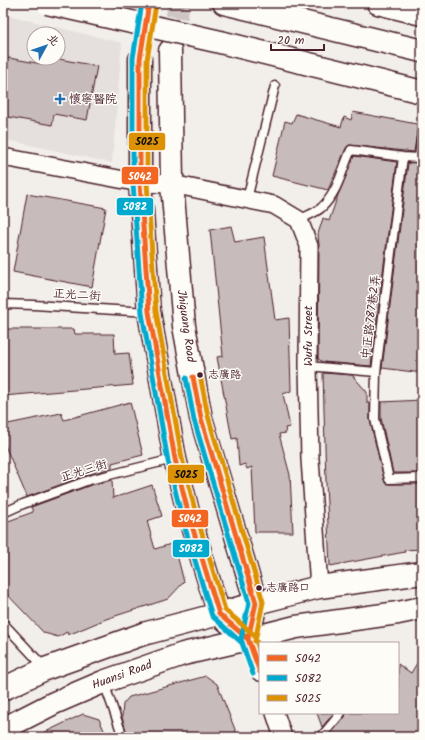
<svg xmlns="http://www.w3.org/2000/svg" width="425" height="740" font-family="Kalam,'LXGW WenKai TC',sans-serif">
  <rect width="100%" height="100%" fill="#f2efeb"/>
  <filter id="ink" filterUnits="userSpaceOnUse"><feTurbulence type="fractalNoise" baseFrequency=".025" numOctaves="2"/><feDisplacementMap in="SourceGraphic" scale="8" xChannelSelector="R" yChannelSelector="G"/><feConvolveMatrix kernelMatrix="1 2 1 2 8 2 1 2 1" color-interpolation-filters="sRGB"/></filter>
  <g filter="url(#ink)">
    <path fill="#e5dfdd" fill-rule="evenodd" d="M 3,14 L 122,43 L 112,163 L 3,139 ZM 34,34 L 58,34 L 58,58 L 34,58 Z"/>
    <path fill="#c8bbbb" stroke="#4a1f2b" d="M 3,57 L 42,64 L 43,58 L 53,58 L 97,66 L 87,120 L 54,114 L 52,125 L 3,116 Z
      M 353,112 L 422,125 L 422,128 L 418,129 L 417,132 L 414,152 L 349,145 L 346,148 L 328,190 L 272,176 L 285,121 L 292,123 L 296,114 L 341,127 L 344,117 L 351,120 Z
      M 354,156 L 397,162 L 371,366 L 323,362 L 318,359 L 319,246 L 318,234 L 323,218 L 329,221 L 338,195 Z
      M 422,162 L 422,373 L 382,368 L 408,163 Z
      M 27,194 L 106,208 L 92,287 L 13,272 Z
      M 231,226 L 235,242 L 264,237 L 275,320 L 289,318 L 291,391 L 283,394 L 290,427 L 285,428 L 286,433 L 279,434 L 290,475 L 293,532 L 255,532 L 252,467 L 247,469 L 245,464 L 239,466 L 237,438 L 232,439 L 217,357 L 223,356 L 210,230 Z
      M 3,329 L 74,329 L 75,334 L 114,334 L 115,354 L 129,353 L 133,385 L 3,396 Z
      M 323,373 L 352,375 L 367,392 L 367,403 L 370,403 L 370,420 L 385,483 L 389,484 L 422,484 L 422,549 L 404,550 L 405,552 L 330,566 L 326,483 Z
      M 422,400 L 422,473 L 393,473 L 381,418 L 381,402 Z
      M 130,402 L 143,455 L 112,463 L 112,468 L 87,475 L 27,497 L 3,441 L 3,425 L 61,413 L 64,420 Z
      M 112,480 L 113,498 L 152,485 L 162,516 L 147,521 L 155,549 L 174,543 L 184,582 L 168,599 L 106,619 L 68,635 L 67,632 L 58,637 L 44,633 L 3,590 L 3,523 L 33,512 L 31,507 L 91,485 Z
      M 422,655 L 422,737 L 328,737 L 345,717 L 346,713 L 398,713 L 398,664 L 411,673 Z
      M 206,676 L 217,684 L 238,737 L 128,737 L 122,717 L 123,704 L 129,697 Z
      M 317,713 L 334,713 L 322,727 Z
      M 83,714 L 99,719 L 107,737 L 35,737 Z"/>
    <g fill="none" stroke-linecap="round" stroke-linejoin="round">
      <path stroke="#d0c5c5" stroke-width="22" stroke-dasharray="22 11" stroke-linecap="butt" d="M 171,50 L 179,3
        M 140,59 L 149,3"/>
      <defs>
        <path id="service" d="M 403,157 L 376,372 L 375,419 L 389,479 L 422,478
          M 247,199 L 275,86
          M 299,220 C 306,216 315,213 321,208 C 338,193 342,169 351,150 L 403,157 L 419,158 L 422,133
          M 3,304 L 34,305 L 148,312
          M 308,366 L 376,372
          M 3,513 L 23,504 L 89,480 L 173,459
          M 3,623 L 45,668
          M 104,683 L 123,737
          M 321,737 L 341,713"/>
        <path id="minor" d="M 3,157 L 140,183 L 172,184 L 274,205 L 299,220 L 309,246 L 308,366 L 310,459 L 319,587
          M 248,639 L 260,672
          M 275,713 L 283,737"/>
        <path id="secondary" d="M 140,59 L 140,183 L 149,312 L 175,459 L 189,516 L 219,614 L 248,639 L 256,603 L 201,418 L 184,326 L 172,184 L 170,51"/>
        <path id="primary" d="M 3,689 L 45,669 L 143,634 L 219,614 L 256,603 L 319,587 L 422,573
          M 3,729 L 54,703 L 103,682 L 183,654 L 248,639 L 296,627 L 398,613 L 422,608"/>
        <path id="motorway" d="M 224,3 L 422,51
          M 378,3 L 422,14"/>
      </defs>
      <use href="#service" stroke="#4a1f2b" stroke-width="11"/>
      <use href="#minor" stroke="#4a1f2b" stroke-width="20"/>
      <use href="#secondary" stroke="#4a1f2b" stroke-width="25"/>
      <use href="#primary" stroke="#4a1f2b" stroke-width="25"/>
      <use href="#motorway" stroke="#4a1f2b" stroke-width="25"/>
      <use href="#service" stroke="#fdfcf7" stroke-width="8"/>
      <use href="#minor" stroke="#fdfcf7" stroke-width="17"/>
      <use href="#secondary" stroke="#fdfcf7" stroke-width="22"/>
      <use href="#primary" stroke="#fdfcf7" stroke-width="22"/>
      <use href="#motorway" stroke="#fdfcf7" stroke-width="22"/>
      <defs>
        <path id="motorway-bridge" d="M 47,3 L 216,41 L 422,92"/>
      </defs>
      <use href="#motorway-bridge" stroke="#4a1f2b" stroke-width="25" stroke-linecap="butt"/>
      <use href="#motorway-bridge" stroke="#fdfcf7" stroke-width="22"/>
      <defs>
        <path id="bus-1" d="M 149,3 L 140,59 L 140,183 L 149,312 L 175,459 L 189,516 L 219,614 L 248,639 L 260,672
          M 193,377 L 201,418 L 256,603 L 248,639 L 257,664"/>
        <path id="bus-2" d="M 142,3 L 133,58 L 133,183 L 142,313 L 168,461 L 182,518 L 212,616 L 242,643 L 253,674
          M 186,378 L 194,420 L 249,603 L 241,639 L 250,666"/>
        <path id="bus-3" d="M 156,4 L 147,60 L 147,183 L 156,311 L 182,458 L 196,514 L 225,610 L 254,635 L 260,652
          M 200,375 L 208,416 L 263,602 L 255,641"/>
      </defs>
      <use href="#bus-1" stroke="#fdfcf7" stroke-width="8"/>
      <use href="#bus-2" stroke="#fdfcf7" stroke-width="8"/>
      <use href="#bus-3" stroke="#fdfcf7" stroke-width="8"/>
      <use href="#bus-1" stroke="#f26522" stroke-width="5"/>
      <use href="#bus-2" stroke="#00a9ce" stroke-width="5"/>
      <use href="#bus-3" stroke="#dd9206" stroke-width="5"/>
    </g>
  </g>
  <path fill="#1f6fb2" stroke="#fdfcf7" stroke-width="1.5" d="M58 93h4v4h4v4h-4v4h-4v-4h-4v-4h4z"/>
  <g fill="#4a1f2b" stroke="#fdfcf7" stroke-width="1.5">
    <circle cx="200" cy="375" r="3.5"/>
    <circle cx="259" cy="588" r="3.5"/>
  </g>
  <g text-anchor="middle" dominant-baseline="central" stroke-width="3" stroke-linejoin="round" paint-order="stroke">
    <g font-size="11" fill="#4a1f2b" stroke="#fdfcf7" text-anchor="start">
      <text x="208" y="375">志廣路</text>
      <text x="266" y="588">志廣路口</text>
    </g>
    <g font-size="12" fill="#4a1f2b" stroke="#fdfcf7" text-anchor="start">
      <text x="69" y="99">懷寧醫院</text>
    </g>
    <g font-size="12" fill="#4a1f2b" stroke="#fdfcf7">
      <text transform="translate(77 295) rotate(4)">正光二街</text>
      <text transform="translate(371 317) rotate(-83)">中正路787巷2弄</text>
      <text transform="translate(186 326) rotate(82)">Jhiguang Road</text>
      <text transform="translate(308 336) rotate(-90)">Wufu Street</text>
      <text transform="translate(84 471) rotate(-17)">正光三街</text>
      <text transform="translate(122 675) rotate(-20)">Huansi Road</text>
    </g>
  </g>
  <g stroke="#fdfcf7" stroke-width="1.5">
    <rect x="128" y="132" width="38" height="19" rx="4" fill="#dd9206"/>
    <rect x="121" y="166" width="38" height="19" rx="4" fill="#f26522"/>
    <rect x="116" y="197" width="38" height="19" rx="4" fill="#00a9ce"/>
    <rect x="167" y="464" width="38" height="20" rx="4" fill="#dd9206"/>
    <rect x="171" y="509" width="38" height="19" rx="4" fill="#f26522"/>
    <rect x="172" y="539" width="38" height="19" rx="4" fill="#00a9ce"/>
  </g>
  <g font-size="11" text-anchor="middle" font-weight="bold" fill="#fff">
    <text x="140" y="180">5042</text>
    <text x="135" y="210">5082</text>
    <text x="190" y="522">5042</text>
    <text x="191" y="552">5082</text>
  </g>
  <g font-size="11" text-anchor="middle" font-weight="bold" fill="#111">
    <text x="147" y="145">5025</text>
    <text x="186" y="478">5025</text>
  </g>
  <rect width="425" height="740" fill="none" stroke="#fdfcf7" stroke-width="16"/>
  <rect x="8" y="8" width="409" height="724" fill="none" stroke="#4a1f2b" stroke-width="1.5" filter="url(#ink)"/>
  <rect x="259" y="642" width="140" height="72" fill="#fdfcf7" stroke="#b5a4a5"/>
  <rect x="267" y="655" width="20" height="6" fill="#f26522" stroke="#b5a4a5"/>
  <text x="295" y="662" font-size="12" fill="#4a1f2b">5042</text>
  <rect x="267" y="675" width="20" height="6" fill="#00a9ce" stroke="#b5a4a5"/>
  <text x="295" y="682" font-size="12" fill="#4a1f2b">5082</text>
  <rect x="267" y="695" width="20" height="6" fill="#dd9206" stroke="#b5a4a5"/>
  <text x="295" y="702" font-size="12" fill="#4a1f2b">5025</text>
  <g transform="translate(46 46) rotate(50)"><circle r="19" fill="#fdfcf7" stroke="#b5a4a5"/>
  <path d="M0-3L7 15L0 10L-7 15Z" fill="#1f6fb2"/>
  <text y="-6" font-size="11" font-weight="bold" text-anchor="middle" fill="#4a1f2b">北</text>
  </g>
  <path d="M271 44v6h53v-6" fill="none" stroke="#4a1f2b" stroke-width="2"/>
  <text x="277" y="44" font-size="12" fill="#4a1f2b" stroke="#fdfcf7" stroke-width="3" paint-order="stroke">20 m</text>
</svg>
